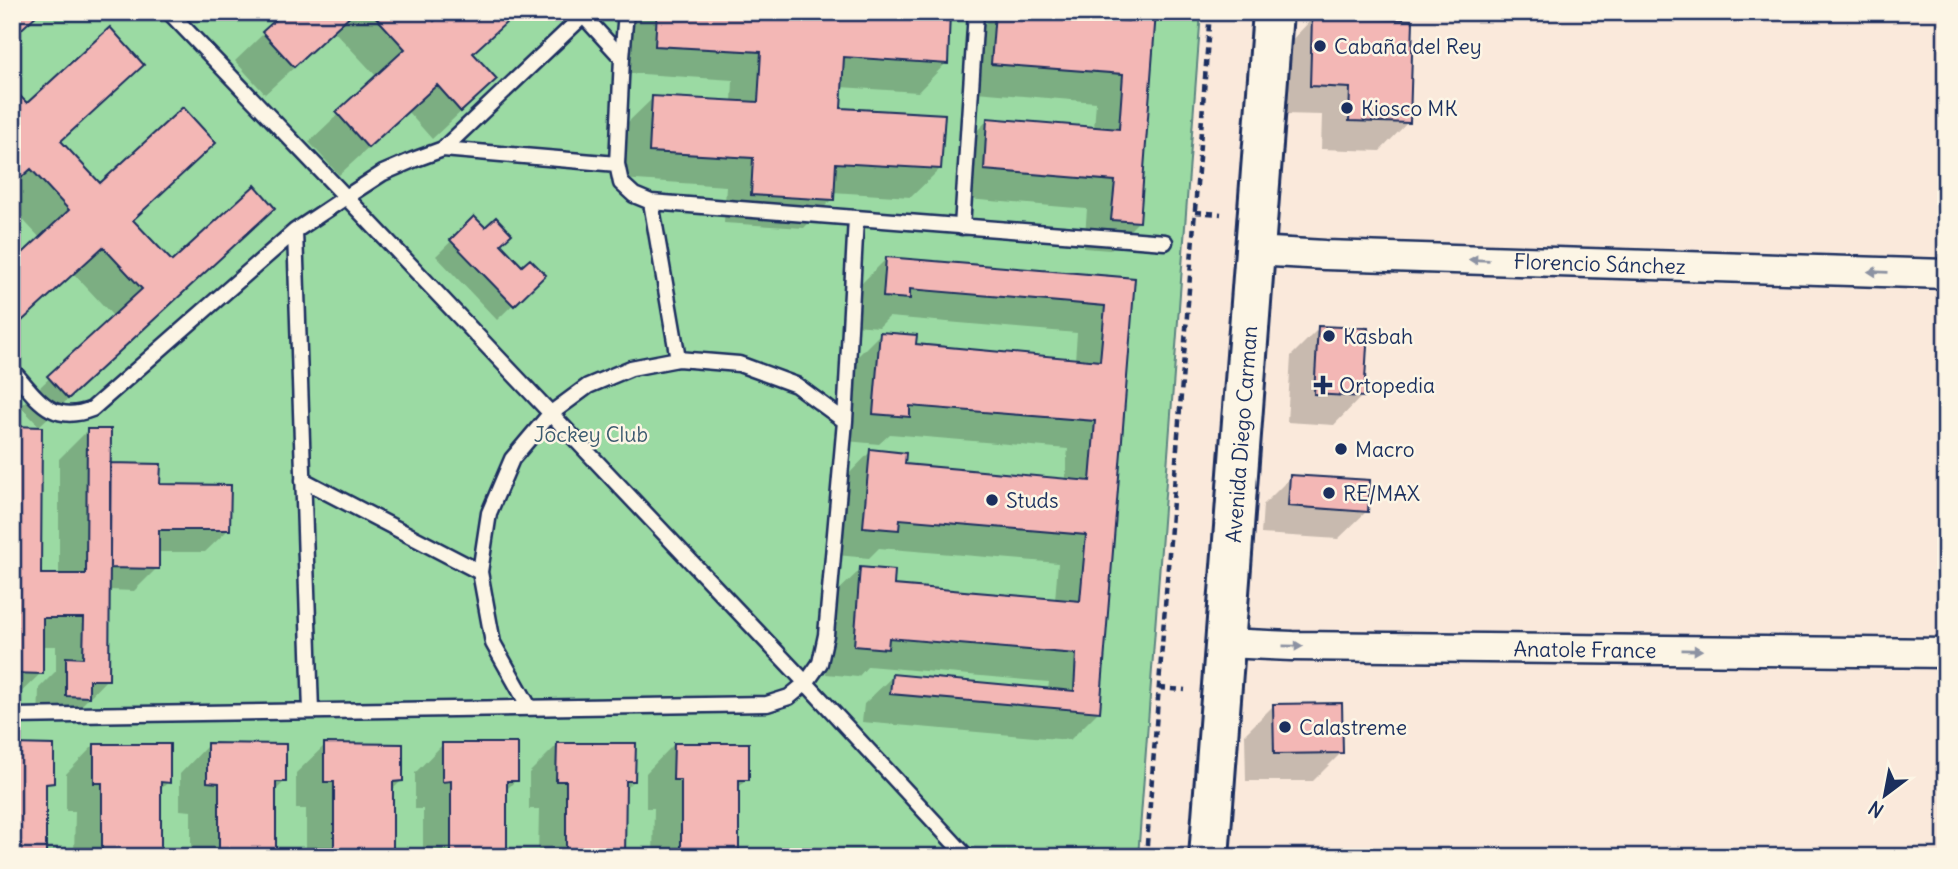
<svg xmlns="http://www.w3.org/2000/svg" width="1958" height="869" font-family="Delius,sans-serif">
  <rect width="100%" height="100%" fill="#fae9db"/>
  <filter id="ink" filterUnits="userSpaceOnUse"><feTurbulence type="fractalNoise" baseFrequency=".0143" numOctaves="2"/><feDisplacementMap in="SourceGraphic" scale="14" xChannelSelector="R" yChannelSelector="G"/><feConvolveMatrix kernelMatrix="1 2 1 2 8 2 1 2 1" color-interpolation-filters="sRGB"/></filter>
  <g filter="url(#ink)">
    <path fill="#9bdaa3" stroke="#5b8480" stroke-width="2" d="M 12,12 L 1201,12 L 1138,857 L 12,857 Z"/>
    <path fill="#0003" d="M 286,12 L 424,12 L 434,23 L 517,12 L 472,54 L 466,107 L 432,139 L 408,112 L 339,175 L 309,142 L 377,77 L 334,31 L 265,94 L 235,61 Z
      M 638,12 L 949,12 L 946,63 L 918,92 L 840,87 L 839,110 L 940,169 L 911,197 L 832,192 L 832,199 L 804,228 L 724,223 L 726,186 L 621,179 L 624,126 L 653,98 L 732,103 L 733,80 L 627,73 L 630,20 Z
      M 996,12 L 1102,21 L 1103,12 L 1154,12 L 1138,222 L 1110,250 L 1084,248 L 1087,209 L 956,198 L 959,148 L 988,120 L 1094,128 L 1096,102 L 964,91 L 968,41 Z
      M 1313,18 L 1408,122 L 1380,151 L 1321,149 L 1322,115 L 1283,114 L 1285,47 Z
      M 12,90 L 100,185 L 214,143 L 132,221 L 172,264 L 245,236 L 39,426 L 20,406 L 114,317 L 74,274 L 12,330 L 12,265 L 41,239 L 12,208 Z
      M 474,219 L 522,269 L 543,275 L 497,320 L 436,256 Z
      M 887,258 L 1133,279 L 1099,711 L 1070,740 L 862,722 L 864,704 L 893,676 L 1048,690 L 1049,682 L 868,666 L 858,677 L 826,674 L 832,597 L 861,569 L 892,586 L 1055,600 L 1058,563 L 879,548 L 869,558 L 836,555 L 843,480 L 871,451 L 903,466 L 1065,480 L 1068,449 L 890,434 L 879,444 L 846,441 L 852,362 L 880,334 L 914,346 L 1075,360 L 1077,333 L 889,317 L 879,327 L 855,325 L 858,287 Z
      M 1319,328 L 1362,396 L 1334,425 L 1287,422 L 1291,356 Z
      M 12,428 L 39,575 L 59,575 L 59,459 L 88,430 L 109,465 L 159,486 L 228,530 L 205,552 L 157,552 L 157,568 L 134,591 L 108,590 L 107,679 L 79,708 L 76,708 L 59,724 L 38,724 L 39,688 L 56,671 L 56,646 L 41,646 L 41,673 L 12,701 Z
      M 1291,477 L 1367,511 L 1338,539 L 1261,534 L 1263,505 Z
      M 1274,705 L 1341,753 L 1313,781 L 1246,781 L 1245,734 Z
      M 443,744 L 516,780 L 505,791 L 505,857 L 423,857 L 423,809 L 415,809 L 415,773 Z
      M 674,744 L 747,779 L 737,789 L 737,857 L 653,857 L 654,808 L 646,808 L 646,773 Z
      M 94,745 L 168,782 L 159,791 L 159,857 L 74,857 L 75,811 L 66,811 L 66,774 Z
      M 208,745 L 284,782 L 274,792 L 274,857 L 191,857 L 191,811 L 180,810 L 180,774 Z
      M 325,745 L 401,781 L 392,790 L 391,857 L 306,857 L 306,809 L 296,809 L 296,773 Z
      M 557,745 L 634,780 L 624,790 L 623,857 L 538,857 L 539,809 L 529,809 L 529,773 Z"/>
    <path fill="#f3b7b5" stroke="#1b2f5e" stroke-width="2" d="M 12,12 L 40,12 L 12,38 Z
      M 284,12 L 354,12 L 294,67 L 262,32 Z
      M 371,12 L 426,12 L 434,21 L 444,12 L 518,12 L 473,53 L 497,79 L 461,112 L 437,85 L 368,148 L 336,112 L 405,49 Z
      M 657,12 L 950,12 L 948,64 L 844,57 L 841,108 L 945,114 L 941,169 L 836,163 L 834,200 L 751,195 L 753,158 L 649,152 L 652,96 L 758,102 L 761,52 L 655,46 Z
      M 995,12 L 1017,12 L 1128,21 L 1128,12 L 1156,12 L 1140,222 L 1111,220 L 1115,181 L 984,170 L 987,118 L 1119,129 L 1123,74 L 991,64 Z
      M 1312,17 L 1413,20 L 1410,123 L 1349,121 L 1350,88 L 1310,86 Z
      M 110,27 L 144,65 L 61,141 L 100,183 L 183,107 L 216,143 L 133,220 L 172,261 L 255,185 L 275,208 L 68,399 L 47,376 L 142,289 L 103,247 L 12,330 L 12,263 L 69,210 L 31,169 L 12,186 L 12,88 L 27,103 Z
      M 474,216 L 485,227 L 496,217 L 512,234 L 501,244 L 522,266 L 530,259 L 546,275 L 514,306 L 450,240 Z
      M 886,257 L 1135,278 L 1100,712 L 890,694 L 892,674 L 1074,691 L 1076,654 L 889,638 L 888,649 L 854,646 L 860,567 L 895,570 L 894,585 L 1080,601 L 1086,535 L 900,519 L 899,530 L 863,527 L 870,449 L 906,453 L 905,464 L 1090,481 L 1095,421 L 910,406 L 910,417 L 873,414 L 880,332 L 917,335 L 916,344 L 1100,361 L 1105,306 L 910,289 L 910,299 L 883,297 Z
      M 1318,326 L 1368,328 L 1364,397 L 1314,394 Z
      M 12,426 L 42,427 L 41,574 L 86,574 L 87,429 L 111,429 L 109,680 L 89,680 L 89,697 L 66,696 L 66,657 L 83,658 L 84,618 L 43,618 L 43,674 L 12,673 Z
      M 110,463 L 161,464 L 160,484 L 231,485 L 230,530 L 159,530 L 159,569 L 110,568 Z
      M 1290,475 L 1370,480 L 1368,512 L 1288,506 Z
      M 1342,703 L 1343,753 L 1274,754 L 1273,704 Z
      M 207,743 L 286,744 L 286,782 L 276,782 L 276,857 L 219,857 L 219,783 L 207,782 Z
      M 324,743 L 403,744 L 403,781 L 393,782 L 393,857 L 334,857 L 334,782 L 324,782 Z
      M 442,743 L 518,743 L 518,781 L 507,781 L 507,857 L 451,857 L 451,781 L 442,782 Z
      M 557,743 L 636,743 L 635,781 L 626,781 L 625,857 L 566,857 L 566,781 L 556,781 Z
      M 674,743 L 749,743 L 749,780 L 739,780 L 739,857 L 681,857 L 681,780 L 673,780 Z
      M 12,744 L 54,745 L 54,783 L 46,784 L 46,857 L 12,857 Z
      M 94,744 L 170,744 L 170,783 L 161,782 L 161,857 L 102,857 L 102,783 L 94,783 Z
      M 1287,852 L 1325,854 L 1325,857 L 1287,857 Z"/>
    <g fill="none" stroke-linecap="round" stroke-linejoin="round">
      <defs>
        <path id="lane" d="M 580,12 L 622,58 L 617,164
          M 583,16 L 443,149 L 413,160 L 383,173 L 346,197 L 806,683 L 967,857
          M 622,58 L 626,12
          M 443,149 L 617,164 L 621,183 L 634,195 L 651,202 L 1165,242
          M 651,202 L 678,359
          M 962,227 L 976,12
          M 295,231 L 311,711
          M 12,370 C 37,398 51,425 92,409 L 295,231 L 346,197 L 169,12
          M 303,480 L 480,572
          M 529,707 L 493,643 L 480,572 L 489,513 L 512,459 L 550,414 L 588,386 L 631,368 L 678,359 L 739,364 L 796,385 L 845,421
          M 12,716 L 767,704 L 789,697 L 806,683 L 820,663 L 826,635 L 845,421 L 856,218"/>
        <g id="street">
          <path id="s1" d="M 1255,251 L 1325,255 L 1946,274"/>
          <path id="s2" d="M 1225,643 L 1292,646 L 1946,653"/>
        </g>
        <g id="secondary">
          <path id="s3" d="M 1209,857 L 1273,12"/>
        </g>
      </defs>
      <use href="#lane" stroke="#1b2f5e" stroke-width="19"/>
      <use href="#street" stroke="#1b2f5e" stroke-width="33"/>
      <use href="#secondary" stroke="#1b2f5e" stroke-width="44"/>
      <path stroke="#1b2f5e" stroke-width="4.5" stroke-dasharray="7 5" stroke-linecap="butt" d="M 1195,212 L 1221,214
        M 1159,688 L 1185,690
        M 1146,857 L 1210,12"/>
      <use href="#lane" stroke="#fcf5e5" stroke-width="14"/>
      <use href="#street" stroke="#fcf5e5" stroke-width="28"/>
      <use href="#secondary" stroke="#fcf5e5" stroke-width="38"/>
    </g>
    <defs><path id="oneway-solid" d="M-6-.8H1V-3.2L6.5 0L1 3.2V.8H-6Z" transform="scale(1.75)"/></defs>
    <g fill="#8c92a2">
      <use href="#oneway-solid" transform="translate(1479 260) rotate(-178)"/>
      <use href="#oneway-solid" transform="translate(1878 272) rotate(-178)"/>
      <use href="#oneway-solid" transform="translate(1293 646) rotate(1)"/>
      <use href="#oneway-solid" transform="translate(1692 650) rotate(1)"/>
    </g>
  </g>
  <g fill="#1b2f5e" stroke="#fcf5e5" stroke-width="2.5">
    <circle cx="1320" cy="46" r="7"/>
    <circle cx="1347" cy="108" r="7"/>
    <circle cx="1329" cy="336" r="7"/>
    <path d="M1319.5 374.5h7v7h7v7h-7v7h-7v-7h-7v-7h7z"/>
    <circle cx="1341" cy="449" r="7"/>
    <circle cx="1329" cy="493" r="7"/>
    <circle cx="992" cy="500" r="7"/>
    <circle cx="1285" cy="727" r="7"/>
  </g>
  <g text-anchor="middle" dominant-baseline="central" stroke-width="5" stroke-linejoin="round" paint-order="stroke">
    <g font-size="21" fill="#1b2f5e" stroke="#fcf5e5" text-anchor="start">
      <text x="1334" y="46">Cabaña del Rey</text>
      <text x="1361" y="108">Kiosco MK</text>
      <text x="1343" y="336">Kasbah</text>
      <text x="1339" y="385">Ortopedia</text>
      <text x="1355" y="449">Macro</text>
      <text x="1343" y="493">RE/MAX</text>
      <text x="1006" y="500">Studs</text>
      <text x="1299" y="727">Calastreme</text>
    </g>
    <g font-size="21" fill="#1b2f5e" stroke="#fcf5e5">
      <text stroke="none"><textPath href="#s1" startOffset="345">Florencio Sánchez</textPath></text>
      <text stroke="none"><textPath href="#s3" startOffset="424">Avenida Diego Carman</textPath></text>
      <text stroke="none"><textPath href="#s2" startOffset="360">Anatole France</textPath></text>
    </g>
    <g font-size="21" fill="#3b5a6f" stroke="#fcf5e5">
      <text x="591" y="434">Jockey Club</text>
    </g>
  </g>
  <rect width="1958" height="869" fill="none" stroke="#fcf5e5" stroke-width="42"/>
  <rect x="21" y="21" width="1916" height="827" fill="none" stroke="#1b2f5e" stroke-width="2.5" filter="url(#ink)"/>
  <g transform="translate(1885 795) rotate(212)" stroke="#fcf5e5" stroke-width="5" paint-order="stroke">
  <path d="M0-5L12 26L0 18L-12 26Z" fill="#1b2f5e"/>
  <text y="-10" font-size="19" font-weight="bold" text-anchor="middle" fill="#1b2f5e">N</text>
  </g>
</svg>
